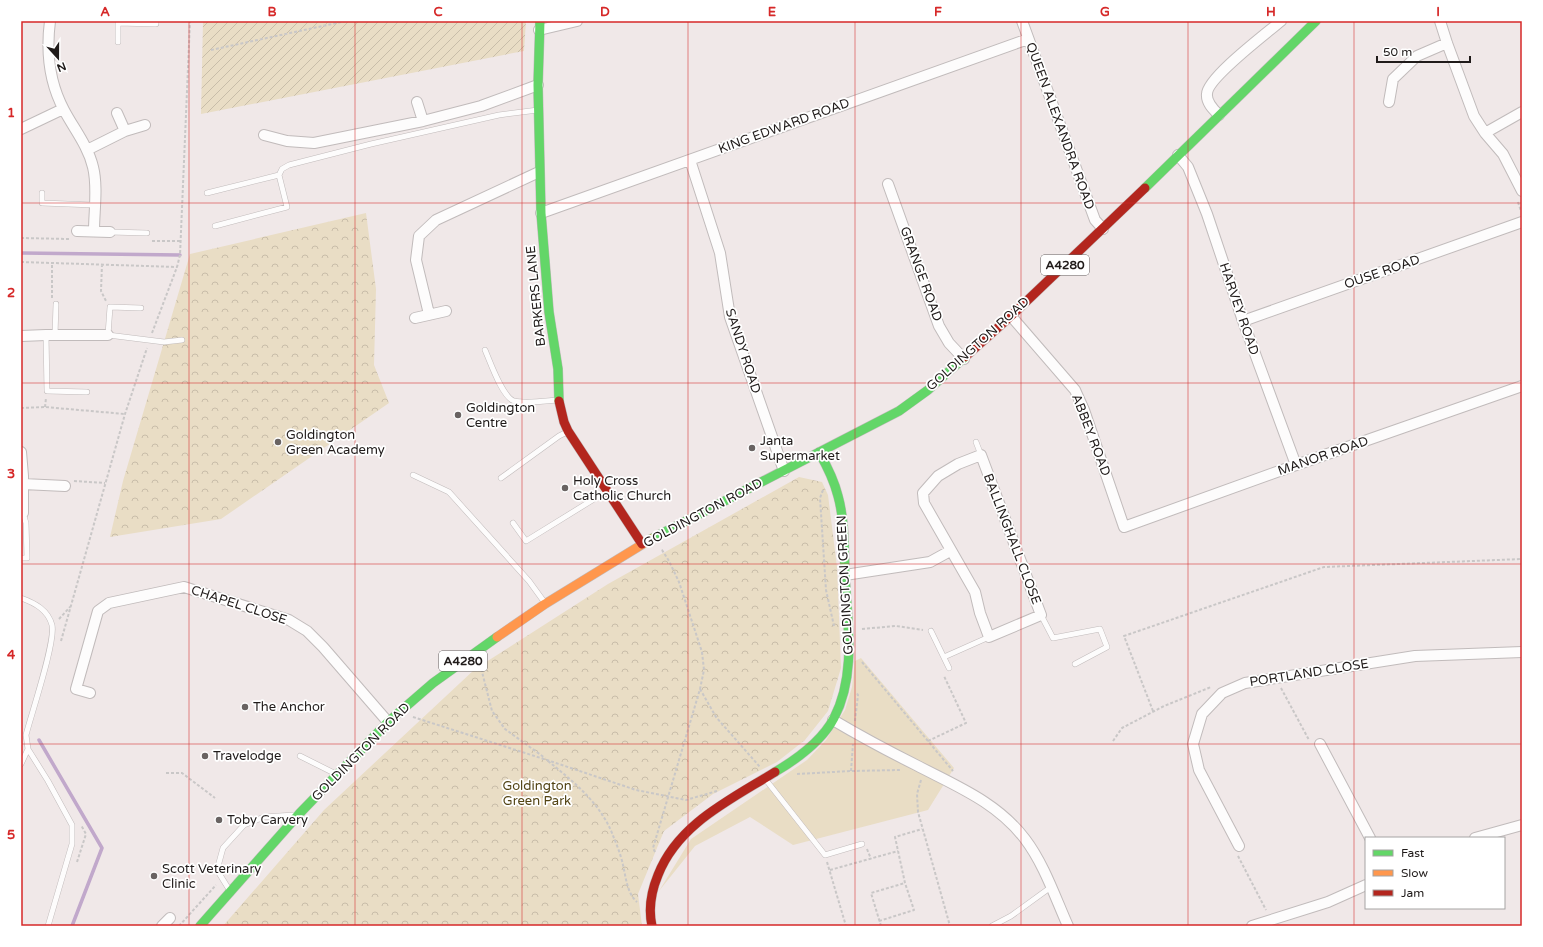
<svg xmlns="http://www.w3.org/2000/svg" width="1543" height="947" font-family="'Varela Round',sans-serif">
  <defs>
    <pattern id="park-crowns" width="20" height="18" patternUnits="userSpaceOnUse"><rect width="20" height="18" fill="#e9ddc5"/><path d="M2 6a3 3 0 1 1 6 0M12 15a3 3 0 1 1 6 0" fill="none" stroke="#c8bda9"/></pattern>
    <pattern id="garden-furrows" width="10" height="10" patternUnits="userSpaceOnUse"><rect width="10" height="10" fill="#e9ddc5"/><path d="M-1 1l2-2M0 10L10 0M9 11l2-2" fill="none" stroke="#c8bda9"/></pattern>
  </defs>
  <rect width="100%" height="100%" fill="#f0e8e8"/>
  <path fill="#e9ddc5" d="M 861,658 L 954,768 L 928,810 L 793,845 L 750,817 L 695,846 L 659,891 L 691,839 L 807,760 L 826,740 L 845,710 L 852,687 L 855,661 Z"/>
  <path fill="url(#park-crowns)" d="M 366,213 L 376,289 L 374,365 L 389,403 L 221,519 L 110,537 L 123,481 L 190,254 Z
    M 799,477 L 822,482 L 828,495 L 837,567 L 841,668 L 828,711 L 805,740 L 777,762 L 713,794 L 664,831 L 638,894 L 642,926 L 223,926 L 324,810 L 475,669 L 608,584 Z"/>
  <path fill="url(#garden-furrows)" d="M 203,21 L 526,21 L 524,51 L 201,114 Z"/>
  <g fill="none" stroke-linecap="round" stroke-linejoin="round">
    <path stroke="#c1a8cb" stroke-width="3.5" d="M 21,253 L 180,255
      M 39,740 L 102,848 L 72,926"/>
    <defs>
      <path id="lane" d="M 118,42 L 118,23 L 156,24 L 156,21
        M 42,193 L 42,203 L 94,205
        M 207,193 L 279,175
        M 215,226 L 287,207 L 279,175 L 282,169 L 289,165 L 371,144 L 499,115 L 538,110
        M 110,232 L 147,233
        M 141,308 L 110,307 L 108,335 L 164,342 L 182,340
        M 46,335 L 47,391 L 87,392
        M 55,335 L 56,304
        M 485,350 C 490,361 502,397 514,401 C 526,404 545,401 558,400
        M 976,442 L 981,455
        M 413,475 L 449,492 L 529,581 L 545,603
        M 501,478 L 559,436 L 567,432
        M 513,523 L 526,541 L 607,491
        M 21,558 L 27,558 L 26,523 L 23,513
        M 21,598 C 35,603 48,610 52,625 C 56,641 31,715 26,735 L 28,749 L 48,781 L 72,825 L 72,844 L 48,926
        M 1041,615 L 1053,638 L 1100,629 L 1107,647 L 1075,664
        M 931,631 L 949,668
        M 944,657 L 989,637
        M 300,756 L 336,774
        M 21,764 L 28,749
        M 766,780 L 825,855 L 862,844
        M 230,891 L 217,870 L 223,848 L 244,825 L 264,817 L 294,815
        M 992,926 L 1011,916 L 1051,887"/>
      <path id="street" d="M 50,21 C 46,52 49,82 64,110 C 74,129 88,146 93,167 C 98,187 94,211 94,231
        M 1022,21 L 1095,220 L 1103,229
        M 1440,21 L 1447,43 L 1474,116 L 1485,133 L 1503,154 L 1522,191
        M 539,30 L 577,21
        M 417,102 L 423,121
        M 1389,102 L 1393,79 L 1417,56 L 1447,43
        M 117,113 L 125,131
        M 1219,115 C 1214,110 1206,103 1207,94 C 1207,78 1267,33 1281,21
        M 21,129 L 63,109
        M 1485,133 L 1522,112
        M 264,135 L 287,141 L 314,143 L 423,121 L 481,106 L 538,85
        M 87,150 L 125,131 L 145,125
        M 1178,155 L 1188,167 L 1207,214 L 1243,321 L 1296,465
        M 690,160 L 720,253 L 730,317 L 784,471
        M 888,184 L 939,326 L 949,343 L 964,359
        M 541,213 L 1028,39
        M 77,231 L 110,232
        M 429,314 L 416,260 L 419,236 L 436,220 L 539,172
        M 1011,316 L 1075,390 L 1084,410 L 1124,527 L 1296,465 L 1522,386
        M 415,318 L 446,311
        M 1243,321 L 1522,222
        M 21,336 L 46,335 L 108,335
        M 21,452 L 23,476 L 23,513
        M 981,455 L 1041,615 L 989,637 L 980,613 L 975,592 L 924,503 L 923,493 L 938,476 L 958,464 Z
        M 23,484 L 65,486
        M 845,575 L 930,562 L 950,551
        M 90,693 L 76,689 L 98,611 L 109,603 L 184,587 L 289,620 L 307,631 L 323,647 L 388,722
        M 833,720 C 860,736 888,751 916,765 C 956,786 997,802 1025,839 C 1044,864 1055,897 1068,926
        M 1320,744 L 1370,838
        M 1475,838 L 1522,825
        M 1239,846 L 1199,770 L 1193,744 L 1202,714 L 1222,693 L 1245,683 L 1415,656 L 1522,652
        M 162,926 L 170,918
        M 1252,926 L 1328,902 L 1366,885"/>
      <path id="fast" d="M 540,21 L 538,85 L 541,213 L 549,312 L 558,369 L 559,401
        M 1145,188 L 1316,21
        M 651,539 L 899,411 L 928,390 L 965,357
        M 775,772 C 797,759 822,741 834,718 C 857,674 847,621 845,574 C 844,549 845,521 838,496 C 834,480 827,466 819,452
        M 200,926 L 299,814 L 388,722 L 433,683 L 497,637"/>
      <path id="slow" d="M 497,637 L 545,604 L 651,539"/>
      <path id="jam" d="M 965,357 L 1011,316 L 1145,188
        M 559,401 L 564,422 L 568,431 L 642,544
        M 652,926 C 648,908 651,892 658,875 C 678,824 730,800 775,772"/>
    </defs>
    <use href="#lane" stroke="#c1bbbb" stroke-width="6"/>
    <use href="#street" stroke="#c1bbbb" stroke-width="12"/>
    <use href="#fast" stroke="#c1bbbb" stroke-width="10"/>
    <use href="#slow" stroke="#c1bbbb" stroke-width="10"/>
    <use href="#jam" stroke="#c1bbbb" stroke-width="10"/>
    <path stroke="#c9c7c7" stroke-width="2" stroke-dasharray="3 2" stroke-linecap="butt" d="M 211,50 L 346,21
      M 1518,202 L 1521,211
      M 21,238 L 69,239
      M 152,241 L 180,241
      M 21,262 L 177,267
      M 102,264 L 101,291 L 106,301
      M 52,298 L 52,263
      M 152,333 L 177,267 L 180,255 L 190,21
      M 45,407 L 46,398
      M 21,408 L 45,407 L 125,414
      M 74,481 L 105,483
      M 823,490 L 820,498 L 826,590 L 834,626
      M 59,619 L 70,607
      M 862,629 L 896,626 L 923,630
      M 61,641 L 125,414 L 147,348
      M 862,662 L 953,771
      M 480,664 L 492,711 L 505,729 L 545,758
      M 1281,688 L 1309,740
      M 700,689 L 716,717 L 760,767
      M 1153,711 L 1124,636 L 1324,567 L 1522,559
      M 413,717 L 547,760 L 636,790 L 686,800 L 717,791
      M 855,721 L 858,695 L 856,692
      M 928,741 L 966,723 L 944,676 L 944,675
      M 1113,741 L 1122,728 L 1164,706 L 1211,687
      M 548,761 C 574,782 599,802 612,833 C 616,843 621,855 623,865 C 626,878 627,893 637,902
      M 851,771 L 853,744
      M 166,773 L 182,773 L 215,798
      M 797,774 L 851,771 L 900,770
      M 921,780 L 917,794 L 918,812 L 950,926
      M 867,849 L 871,859
      M 655,852 L 653,848 L 700,689 L 704,670 L 702,652 L 679,582 L 669,561 L 662,550 L 660,550
      M 1238,856 L 1266,910
      M 77,862 L 86,834 L 81,825
      M 827,862 L 846,926
      M 830,870 L 898,851
      M 879,921 L 914,910 L 905,883 L 895,837 L 922,829
      M 179,926 L 216,885
      M 881,926 L 871,893 L 905,883"/>
    <use href="#lane" stroke="#fdfcfc" stroke-width="5"/>
    <use href="#street" stroke="#fdfcfc" stroke-width="10"/>
    <use href="#fast" stroke="#63d668" stroke-width="9"/>
    <use href="#slow" stroke="#ff974d" stroke-width="9"/>
    <use href="#jam" stroke="#b3261e" stroke-width="9"/>
  </g>
  <path fill="none" stroke="#d62828" stroke-width="1" stroke-opacity="0.55" d="M 189,21 L 189,926M 355,21 L 355,926M 522,21 L 522,926M 688,21 L 688,926M 855,21 L 855,926M 1021,21 L 1021,926M 1188,21 L 1188,926M 1354,21 L 1354,926M 21,203 L 1522,203M 21,383 L 1522,383M 21,564 L 1522,564M 21,744 L 1522,744"/>
  <g fill="#696362" stroke="#fff" stroke-width="1.5">
    <circle cx="458" cy="415" r="4"/>
    <circle cx="278" cy="442" r="4"/>
    <circle cx="752" cy="448" r="4"/>
    <circle cx="565" cy="488" r="4"/>
    <circle cx="245" cy="707" r="4"/>
    <circle cx="205" cy="756" r="4"/>
    <circle cx="219" cy="820" r="4"/>
    <circle cx="154" cy="876" r="4"/>
  </g>
  <g text-anchor="middle" dominant-baseline="central" stroke-width="3.5" stroke-linejoin="round" paint-order="stroke">
    <g fill="#fff" stroke="#635f5f" stroke-width="1">
      <rect x="1041" y="255" width="48" height="20" rx="3"/>
      <rect x="439" y="651" width="48" height="20" rx="3"/>
    </g>
    <g font-size="12" font-weight="bold" fill="#201b1a">
      <text x="1065" y="265">A4280</text>
      <text x="463" y="661">A4280</text>
    </g>
    <g font-size="13" fill="#201b1a" stroke="#fff">
      <text transform="translate(784 126) rotate(-20)">KING EDWARD ROAD</text>
      <text transform="translate(1060 126) rotate(70)">QUEEN ALEXANDRA ROAD</text>
      <text transform="translate(1382 272) rotate(-19)">OUSE ROAD</text>
      <text transform="translate(921 274) rotate(70)">GRANGE ROAD</text>
      <text transform="translate(536 296) rotate(-96)">BARKERS LANE</text>
      <text transform="translate(1239 309) rotate(71)">HARVEY ROAD</text>
      <text transform="translate(978 344) rotate(-42)">GOLDINGTON ROAD</text>
      <text transform="translate(743 351) rotate(72)">SANDY ROAD</text>
      <text transform="translate(1091 435) rotate(69)">ABBEY ROAD</text>
      <text transform="translate(1323 456) rotate(-19)">MANOR ROAD</text>
      <text transform="translate(703 513) rotate(-28)">GOLDINGTON ROAD</text>
      <text transform="translate(1012 539) rotate(69)">BALLINGHALL CLOSE</text>
      <text transform="translate(845 585) rotate(-93)">GOLDINGTON GREEN</text>
      <text transform="translate(239 605) rotate(18)">CHAPEL CLOSE</text>
      <text transform="translate(1309 673) rotate(-9)">PORTLAND CLOSE</text>
      <text transform="translate(361 752) rotate(-45)">GOLDINGTON ROAD</text>
    </g>
    <g font-size="13" fill="#201b1a" stroke="#fff" text-anchor="start">
      <text x="466" y="408">Goldington<tspan x="466" dy="15">Centre</tspan></text>
      <text x="286" y="435">Goldington<tspan x="286" dy="15">Green Academy</tspan></text>
      <text x="760" y="441">Janta<tspan x="760" dy="15">Supermarket</tspan></text>
      <text x="573" y="481">Holy Cross<tspan x="573" dy="15">Catholic Church</tspan></text>
      <text x="253" y="707">The Anchor</text>
      <text x="213" y="756">Travelodge</text>
      <text x="227" y="820">Toby Carvery</text>
      <text x="162" y="869">Scott Veterinary<tspan x="162" dy="15">Clinic</tspan></text>
    </g>
    <g font-size="13" fill="#524313" stroke="#fff">
      <text x="537" y="786">Goldington<tspan x="537" dy="15">Green Park</tspan></text>
    </g>
  </g>
  <rect width="1543" height="947" fill="none" stroke="#ffffff" stroke-width="44"/>
  <rect x="1365" y="837" width="140" height="72" fill="#ffffff" stroke="#a6a4a3"/>
  <rect x="1373" y="850" width="20" height="6" fill="#63d668" stroke="#a6a4a3"/>
  <text x="1401" y="857" font-size="12" fill="#201b1a">Fast</text>
  <rect x="1373" y="870" width="20" height="6" fill="#ff974d" stroke="#a6a4a3"/>
  <text x="1401" y="877" font-size="12" fill="#201b1a">Slow</text>
  <rect x="1373" y="890" width="20" height="6" fill="#b3261e" stroke="#a6a4a3"/>
  <text x="1401" y="897" font-size="12" fill="#201b1a">Jam</text>
  <g transform="translate(58 58) rotate(159)" stroke="#ffffff" stroke-width="3" paint-order="stroke">
  <path d="M0-3L7 15L0 10L-7 15Z" fill="#201b1a"/>
  <text y="-6" font-size="11" font-weight="bold" text-anchor="middle" fill="#201b1a">N</text>
  </g>
  <path d="M1377 56v6h93v-6" fill="none" stroke="#201b1a" stroke-width="2"/>
  <text x="1383" y="56" font-size="12" fill="#201b1a" stroke="#ffffff" stroke-width="3" paint-order="stroke">50 m</text>
  <rect x="22" y="22" width="1499" height="903" fill="none" stroke="#d62828" stroke-width="1.5"/>
  <g font-size="13" text-anchor="middle" font-weight="bold" fill="#d62828">
    <text x="105" y="16">A</text>
    <text x="272" y="16">B</text>
    <text x="438" y="16">C</text>
    <text x="605" y="16">D</text>
    <text x="772" y="16">E</text>
    <text x="938" y="16">F</text>
    <text x="1105" y="16">G</text>
    <text x="1271" y="16">H</text>
    <text x="1438" y="16">I</text>
    <text x="11" y="117">1</text>
    <text x="11" y="297">2</text>
    <text x="11" y="478">3</text>
    <text x="11" y="659">4</text>
    <text x="11" y="839">5</text>
  </g>
</svg>
